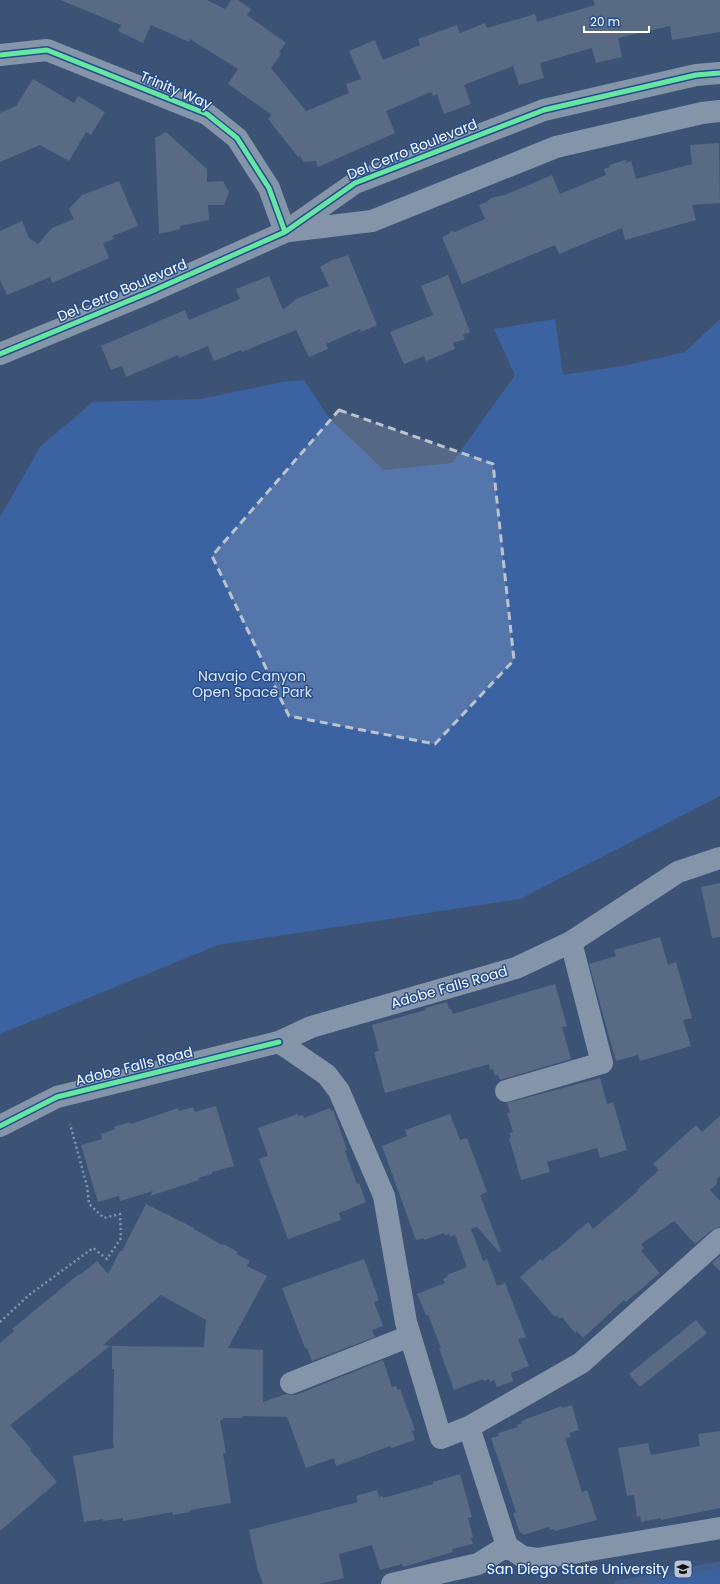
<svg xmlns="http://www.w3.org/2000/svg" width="720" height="1584" font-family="Poppins,sans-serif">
  <rect width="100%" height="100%" fill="#3d5375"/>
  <path fill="#3b63a2" d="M 555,319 L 563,375 L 623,366 L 685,352 L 720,319 L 720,796 L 520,899 L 218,945 L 0,1034 L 0,517 L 41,446 L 93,402 L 201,399 L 282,382 L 304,380 L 329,418 L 384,470 L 452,463 L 515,375 L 494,329 Z
    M 720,1566 L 720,1584 L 621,1584 Z"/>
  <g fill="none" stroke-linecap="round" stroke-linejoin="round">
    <path stroke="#425e8a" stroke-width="7" d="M 618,1584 L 720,1565"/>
  </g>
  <path fill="#596a85" d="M 60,0 L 207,0 L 225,9 L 231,0 L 238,0 L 251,9 L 247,15 L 286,43 L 279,52 L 281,54 L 271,68 L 306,111 L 349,93 L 346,84 L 361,79 L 349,51 L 375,40 L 383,60 L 420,45 L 418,39 L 457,25 L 460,33 L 485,23 L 487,28 L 535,14 L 537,22 L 595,5 L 593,0 L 720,0 L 720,32 L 672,40 L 670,26 L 618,38 L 622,57 L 596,63 L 592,48 L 540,63 L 544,78 L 519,85 L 513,66 L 464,85 L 471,104 L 444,114 L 437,94 L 433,96 L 431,92 L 386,111 L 395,133 L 318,167 L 316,161 L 304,162 L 300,156 L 298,157 L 268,119 L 272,115 L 228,84 L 238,69 L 190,39 L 189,42 L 151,25 L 143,43 L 118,31 L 121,25 Z
    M 33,79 L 74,103 L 78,96 L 105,112 L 91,135 L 86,132 L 69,161 L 40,145 L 0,162 L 0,113 L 16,106 Z
    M 166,132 L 207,169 L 207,182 L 223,181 L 229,192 L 224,205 L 208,205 L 209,220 L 180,226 L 180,229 L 159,234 L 155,138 Z
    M 719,143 L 720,203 L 692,205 L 696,220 L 625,240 L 622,228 L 559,254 L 555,245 L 462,284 L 442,237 L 449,234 L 451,231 L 455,232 L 485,219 L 479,205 L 487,202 L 491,198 L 505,195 L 552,175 L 560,194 L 606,175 L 604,169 L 610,167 L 609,165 L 626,160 L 626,163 L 631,161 L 636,179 L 692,164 L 690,145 Z
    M 119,181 L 138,226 L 112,236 L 114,239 L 103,243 L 109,258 L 52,283 L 50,277 L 7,295 L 0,280 L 0,231 L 22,221 L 29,238 L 38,244 L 52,228 L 74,219 L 69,209 L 82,195 Z
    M 348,255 L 377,325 L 361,332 L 360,329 L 326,344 L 328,349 L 309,357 L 296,330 L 242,352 L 241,350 L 214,361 L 208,346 L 179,358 L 178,355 L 126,377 L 122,366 L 111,370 L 101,346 L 185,310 L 189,320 L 240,299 L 236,289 L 269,276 L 283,310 L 296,299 L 329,286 L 320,267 L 334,259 L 337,259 Z
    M 448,275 L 470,332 L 463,335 L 465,339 L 453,343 L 455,349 L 426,361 L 424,356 L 404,364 L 390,332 L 433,315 L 421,286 Z
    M 720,883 L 720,937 L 712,938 L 701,887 Z
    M 660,937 L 668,965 L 676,962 L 692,1018 L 683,1020 L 691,1046 L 640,1061 L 638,1055 L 616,1061 L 589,964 L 616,956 L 614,950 Z
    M 555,984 L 567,1026 L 562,1027 L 571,1059 L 500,1080 L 498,1075 L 495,1076 L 493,1069 L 490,1070 L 489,1064 L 385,1093 L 374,1052 L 379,1051 L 372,1025 L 426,1010 L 425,1008 L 447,1002 L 449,1009 L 451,1009 L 453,1014 Z
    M 600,1078 L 607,1104 L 613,1102 L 627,1150 L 600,1158 L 597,1148 L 547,1162 L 550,1172 L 521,1180 L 509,1138 L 511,1138 L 509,1133 L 513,1132 L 507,1113 L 510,1112 L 507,1103 Z
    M 216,1106 L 234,1166 L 212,1172 L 212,1174 L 198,1178 L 199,1180 L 150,1196 L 153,1191 L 120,1201 L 119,1196 L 98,1202 L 81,1145 L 102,1139 L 101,1134 L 115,1129 L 114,1127 L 130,1122 L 131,1124 L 178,1108 L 179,1111 L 193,1107 L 195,1112 Z
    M 330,1108 L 331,1111 L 333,1110 L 347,1150 L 345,1151 L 357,1184 L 359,1183 L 366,1202 L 339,1213 L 341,1220 L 288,1239 L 259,1159 L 268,1156 L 258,1128 L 298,1114 L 298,1116 L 303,1115 L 304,1118 Z
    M 450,1114 L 460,1140 L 467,1138 L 487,1192 L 480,1195 L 501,1251 L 499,1252 L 477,1227 L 471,1229 L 483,1261 L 487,1259 L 497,1286 L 505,1283 L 526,1337 L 518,1339 L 529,1366 L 511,1373 L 513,1381 L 497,1387 L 494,1380 L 490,1382 L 489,1379 L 484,1381 L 483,1379 L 454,1390 L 439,1348 L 441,1348 L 428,1315 L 426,1315 L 417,1294 L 445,1283 L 443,1279 L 448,1277 L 447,1275 L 467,1267 L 455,1235 L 450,1237 L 449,1234 L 445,1236 L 444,1233 L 424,1240 L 424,1238 L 416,1240 L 382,1146 L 407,1136 L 405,1130 Z
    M 720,1116 L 720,1176 L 717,1179 L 717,1184 L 710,1190 L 720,1201 L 720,1227 L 712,1230 L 695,1244 L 674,1221 L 641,1244 L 644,1248 L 641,1251 L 660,1273 L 626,1302 L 624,1300 L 583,1338 L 577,1331 L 575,1333 L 562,1317 L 559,1319 L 557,1315 L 555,1317 L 520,1277 L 541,1259 L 542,1261 L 554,1250 L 555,1251 L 588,1222 L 593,1229 L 638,1191 L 637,1190 L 659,1170 L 653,1164 L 696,1125 L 702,1132 Z
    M 146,1204 L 194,1228 L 194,1229 L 222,1245 L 223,1244 L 238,1252 L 236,1254 L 250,1261 L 247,1266 L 267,1276 L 228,1348 L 263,1350 L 263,1402 L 286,1394 L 296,1395 L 383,1360 L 392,1387 L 396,1386 L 398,1390 L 400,1389 L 415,1430 L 412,1431 L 415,1440 L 391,1448 L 390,1446 L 336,1466 L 334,1458 L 306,1468 L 287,1417 L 243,1416 L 242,1418 L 223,1418 L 223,1420 L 220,1420 L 226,1453 L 223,1453 L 231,1503 L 190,1510 L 190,1512 L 173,1515 L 173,1512 L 123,1521 L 123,1518 L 103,1521 L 103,1519 L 84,1522 L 73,1456 L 114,1448 L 113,1442 L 114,1369 L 112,1369 L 112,1346 L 204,1347 L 206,1320 L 161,1295 L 103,1345 L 110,1346 L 10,1425 L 31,1449 L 30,1450 L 57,1482 L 0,1531 L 0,1343 L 14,1331 L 12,1329 L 79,1274 L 80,1275 L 97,1261 L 108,1274 L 120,1251 L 122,1251 Z
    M 720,1256 L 720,1271 L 712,1263 Z
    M 364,1259 L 379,1300 L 374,1302 L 383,1326 L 372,1330 L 375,1337 L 312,1361 L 307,1348 L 305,1348 L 282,1288 Z
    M 696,1320 L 707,1333 L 640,1387 L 629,1374 Z
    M 572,1405 L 579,1430 L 569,1433 L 571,1437 L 565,1438 L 582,1492 L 587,1490 L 597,1520 L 555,1531 L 554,1529 L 550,1530 L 549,1527 L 523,1535 L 522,1532 L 520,1533 L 513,1513 L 516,1512 L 505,1479 L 491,1438 L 499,1436 L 498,1433 L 518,1427 L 517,1425 L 522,1423 L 521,1421 L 562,1406 L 562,1408 Z
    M 720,1431 L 720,1508 L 661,1520 L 661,1518 L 641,1522 L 640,1516 L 637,1517 L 634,1495 L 627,1496 L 618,1448 L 648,1443 L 651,1455 L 700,1446 L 698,1434 Z
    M 460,1474 L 472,1517 L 468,1518 L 473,1537 L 471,1538 L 473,1544 L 452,1549 L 453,1552 L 403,1567 L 402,1564 L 380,1570 L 372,1545 L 339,1554 L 344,1578 L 319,1584 L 263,1584 L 259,1572 L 258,1572 L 249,1530 L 358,1502 L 356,1496 L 377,1490 L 379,1497 L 383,1496 L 383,1498 L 433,1484 L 433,1482 Z"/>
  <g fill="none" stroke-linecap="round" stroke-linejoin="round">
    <path stroke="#8494a9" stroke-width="2.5" stroke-dasharray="2 3" stroke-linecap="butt" d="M 0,1322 L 29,1295 L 93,1248 L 107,1259 L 121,1238 L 120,1214 L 104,1218 L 89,1204 L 87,1186 L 70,1124"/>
    <path stroke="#8494a9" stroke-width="22" d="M 0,55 L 47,50 L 207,114 L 237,138 L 269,188 L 285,232
      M 289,231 L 372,221 L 556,147 L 702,113 L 720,111
      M 0,354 L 150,292 L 285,232 L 355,183 L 544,110 L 696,75 L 720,73
      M 279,1042 L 327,1075 L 339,1091 L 384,1196 L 406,1322 L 441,1438 L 469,1427 L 507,1546 L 523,1557 L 537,1559 L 720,1528
      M 506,1091 L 602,1063 L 571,942
      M 0,1126 L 57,1097 L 279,1042 L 311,1027 L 516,968 L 571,942 L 678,872 L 720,858
      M 291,1383 L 410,1336
      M 469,1427 L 581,1363 L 720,1239
      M 392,1584 L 478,1564 L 507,1546"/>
    <defs>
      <path id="cycleway" d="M 0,55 L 47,50 L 207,114 L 237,138 L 269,188 L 285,232
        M 0,354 L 150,292 L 285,232 L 355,183 L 544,110 L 696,75 L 720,73
        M 0,1126 L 57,1097 L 279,1042"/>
    </defs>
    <use href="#cycleway" stroke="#264d8c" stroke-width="8"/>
    <use href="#cycleway" stroke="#66e7a1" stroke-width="5"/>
  </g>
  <path fill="#bbc3cf" fill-opacity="0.2" stroke="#bbc3cf" stroke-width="3" stroke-dasharray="8 5" stroke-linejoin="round" d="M 339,410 L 493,464 L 514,660 L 435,744 L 289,716 L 212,556 Z"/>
  <defs>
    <symbol id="university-square" viewBox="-11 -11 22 22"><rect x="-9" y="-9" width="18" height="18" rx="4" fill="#bbc3cf" stroke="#264d8c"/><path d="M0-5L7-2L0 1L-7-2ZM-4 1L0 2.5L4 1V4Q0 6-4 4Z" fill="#111"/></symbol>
  </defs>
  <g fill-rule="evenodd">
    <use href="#university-square" x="672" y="1558" width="22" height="22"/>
  </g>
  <g text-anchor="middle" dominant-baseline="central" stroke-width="3" stroke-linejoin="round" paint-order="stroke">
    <g font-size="14" fill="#fff" stroke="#264d8c">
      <text transform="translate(176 90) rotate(23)">Trinity Way</text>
      <text transform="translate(412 149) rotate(-22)">Del Cerro Boulevard</text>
      <text transform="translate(122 290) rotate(-23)">Del Cerro Boulevard</text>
      <text transform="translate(449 987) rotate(-16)">Adobe Falls Road</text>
      <text transform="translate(134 1066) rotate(-14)">Adobe Falls Road</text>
    </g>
    <g font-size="14" fill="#dae6f8" stroke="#264d8c">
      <text x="252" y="676">Navajo Canyon<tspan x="252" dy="16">Open Space Park</tspan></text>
    </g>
    <g font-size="14" fill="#fff" stroke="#264d8c" text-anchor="end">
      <text x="669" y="1569">San Diego State University</text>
    </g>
  </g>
  <path d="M584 26v6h65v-6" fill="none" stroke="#ffffff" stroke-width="2"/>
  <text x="590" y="26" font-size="12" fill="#ffffff" stroke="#264d8c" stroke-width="3" paint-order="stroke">20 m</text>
</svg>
